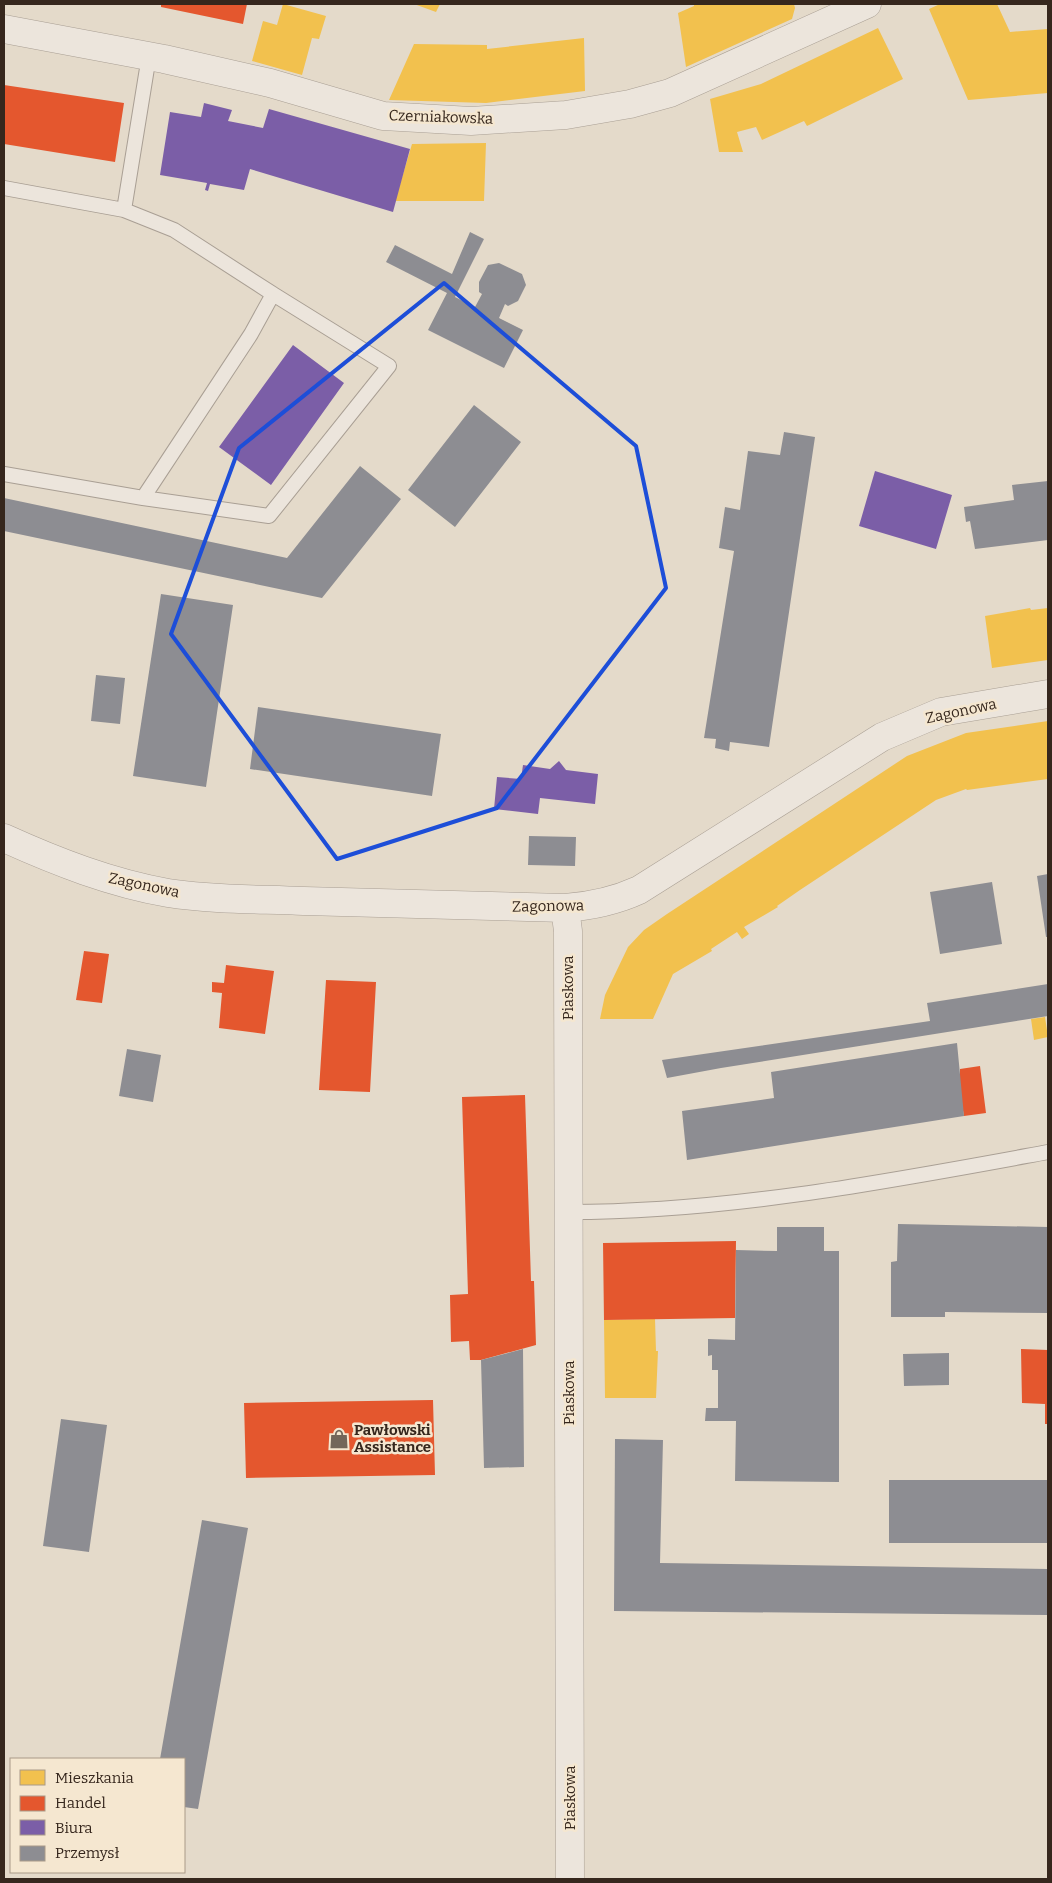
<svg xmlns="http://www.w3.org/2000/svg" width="1052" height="1883" font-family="Bitter,serif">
  <rect width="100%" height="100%" fill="#e4daca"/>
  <path fill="#f2c14e" d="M 283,4 L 326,16 L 319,39 L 312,38 L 302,75 L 252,61 L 263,21 L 277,25 Z
    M 414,4 L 440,4 L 436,12 Z
    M 694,4 L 794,4 L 795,8 L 792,19 L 686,67 L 678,13 L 694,6 Z
    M 940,4 L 997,4 L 1010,32 L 1048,29 L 1048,93 L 968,100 L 929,9 Z
    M 878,28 L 903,79 L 807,126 L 804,121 L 762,140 L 756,127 L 737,132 L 743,152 L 719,152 L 710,99 L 761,84 Z
    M 584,38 L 585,91 L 486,103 L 389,100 L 414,44 L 487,45 L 487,49 Z
    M 486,143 L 484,201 L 395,201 L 412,144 Z
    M 1030,608 L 1031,610 L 1048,608 L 1048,660 L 992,668 L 985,616 Z
    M 1048,721 L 1048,779 L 967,790 L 966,789 L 936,800 L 800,890 L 777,906 L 778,907 L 744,927 L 749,934 L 742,939 L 737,932 L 711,949 L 712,951 L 673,974 L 653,1019 L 600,1019 L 605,995 L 628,947 L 644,930 L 667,914 L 907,756 L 966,733 Z
    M 1045,1017 L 1048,1037 L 1034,1040 L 1031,1019 Z
    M 655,1319 L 656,1351 L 658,1351 L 656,1398 L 605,1398 L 604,1320 Z"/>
  <path fill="#e4572e" d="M 161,4 L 247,4 L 243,24 L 161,7 Z
    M 4,85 L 124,103 L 115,162 L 4,144 Z
    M 84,951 L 109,954 L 102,1003 L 76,1000 Z
    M 226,965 L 274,971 L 265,1034 L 219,1028 L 222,993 L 212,992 L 212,982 L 224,983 Z
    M 326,980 L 376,982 L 370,1092 L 319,1090 Z
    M 980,1066 L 986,1113 L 964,1116 L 960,1094 L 960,1069 Z
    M 525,1095 L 531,1281 L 534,1281 L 536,1345 L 481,1360 L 470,1360 L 469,1341 L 451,1342 L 450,1295 L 468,1294 L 462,1097 Z
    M 736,1241 L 735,1318 L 604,1320 L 603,1243 Z
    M 1021,1349 L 1048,1350 L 1048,1424 L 1045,1424 L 1045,1404 L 1022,1403 Z
    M 433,1400 L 435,1475 L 246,1478 L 244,1403 Z"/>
  <path fill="#7b5ea7" d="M 204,103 L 232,110 L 228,121 L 263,128 L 269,109 L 410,149 L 393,212 L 250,169 L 244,190 L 210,184 L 208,191 L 205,190 L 207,183 L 160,175 L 170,112 L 201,117 Z
    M 293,345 L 344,383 L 271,485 L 219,447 Z
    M 875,471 L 952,495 L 936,549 L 859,526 Z
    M 559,761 L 566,770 L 598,774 L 595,804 L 540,798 L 538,814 L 494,809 L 497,777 L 521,779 L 523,765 L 550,769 Z"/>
  <path fill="#8d8d92" d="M 470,232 L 484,239 L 455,297 L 475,307 L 482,294 L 479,292 L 479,282 L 488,265 L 499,263 L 522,274 L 526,285 L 518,301 L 508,306 L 505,304 L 499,318 L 523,330 L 504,368 L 428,330 L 447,293 L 386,262 L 395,245 L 452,274 Z
    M 474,405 L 521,442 L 455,527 L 408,490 Z
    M 784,432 L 815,437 L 769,747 L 730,742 L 729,751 L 715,748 L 716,739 L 704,738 L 734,551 L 719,548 L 725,507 L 740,510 L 748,451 L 780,455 Z
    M 360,466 L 401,499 L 322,598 L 4,531 L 4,498 L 287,558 Z
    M 1048,481 L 1048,540 L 975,549 L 970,521 L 966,522 L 964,507 L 1014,500 L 1012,485 Z
    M 161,594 L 233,605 L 206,787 L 133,776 Z
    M 96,675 L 125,678 L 120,724 L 91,721 Z
    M 258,707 L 441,734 L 432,796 L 250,769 Z
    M 529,836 L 576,837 L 575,866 L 528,865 Z
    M 1048,874 L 1048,937 L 1046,937 L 1037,876 Z
    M 992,882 L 1002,944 L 940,954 L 930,892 Z
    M 1048,984 L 1048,1016 L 721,1068 L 667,1078 L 662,1060 L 930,1021 L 927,1003 Z
    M 957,1043 L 964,1116 L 687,1160 L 682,1111 L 774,1098 L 771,1072 Z
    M 127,1049 L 161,1055 L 153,1102 L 119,1096 Z
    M 898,1224 L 1048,1227 L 1048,1313 L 945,1312 L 945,1317 L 891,1317 L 891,1262 L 897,1261 Z
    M 777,1227 L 824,1227 L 824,1251 L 839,1251 L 839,1482 L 735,1481 L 736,1421 L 705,1421 L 706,1408 L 718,1408 L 718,1370 L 712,1370 L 712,1355 L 708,1356 L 708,1339 L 735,1340 L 736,1250 L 777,1251 Z
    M 523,1349 L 524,1467 L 484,1468 L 481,1360 Z
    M 949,1353 L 949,1385 L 904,1386 L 903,1354 Z
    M 61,1419 L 107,1425 L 89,1552 L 43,1546 Z
    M 615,1439 L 663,1440 L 660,1563 L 1048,1569 L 1048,1615 L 614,1611 Z
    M 889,1480 L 1048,1480 L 1048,1543 L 889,1543 Z
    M 202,1520 L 248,1528 L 198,1809 L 184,1807 L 184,1759 L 160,1759 Z"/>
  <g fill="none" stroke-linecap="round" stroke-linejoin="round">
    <defs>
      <path id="lane" d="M 4,188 L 124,210 L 149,56
        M 4,474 L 143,498 L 251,334 L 273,294 L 174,230 L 124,210
        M 143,498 L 269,516 L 389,366 L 273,294
        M 568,1212 C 729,1212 890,1181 1048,1152"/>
      <path id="street" d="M 4,29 L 164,59 L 270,83 L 383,116 L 471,121 L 566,115 L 630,104 L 670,93 L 867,4
        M 4,838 C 57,862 111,883 168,893 C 213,900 259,899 304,901 C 391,904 478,906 565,908 C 592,906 615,901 639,890 L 882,737 L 941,712 L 1048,694
        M 565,908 L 568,931 L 570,1879"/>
    </defs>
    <use href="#lane" stroke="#a99f94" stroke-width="16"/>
    <use href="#street" stroke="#a99f94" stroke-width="29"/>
    <use href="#lane" stroke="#ece5dc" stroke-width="14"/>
    <use href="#street" stroke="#ece5dc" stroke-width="28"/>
  </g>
  <path fill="none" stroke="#1d4ed8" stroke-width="4" stroke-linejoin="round" d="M 444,283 L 636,446 L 666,588 L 497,808 L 337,859 L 171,634 L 239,448 Z"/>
  <defs>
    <symbol id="shop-bare" viewBox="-9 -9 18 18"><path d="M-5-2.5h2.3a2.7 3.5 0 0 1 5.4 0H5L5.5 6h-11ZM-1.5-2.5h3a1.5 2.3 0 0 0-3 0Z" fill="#73665a" stroke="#f5e7d0" stroke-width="2.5" paint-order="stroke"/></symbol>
  </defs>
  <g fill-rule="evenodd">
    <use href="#shop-bare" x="325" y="1425" width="28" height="28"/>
  </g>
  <g text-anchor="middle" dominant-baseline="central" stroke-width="5" stroke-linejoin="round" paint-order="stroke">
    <g font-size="15" fill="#36271d" stroke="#f5e7d0">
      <text transform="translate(441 117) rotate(2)">Czerniakowska</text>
      <text transform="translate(961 711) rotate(-12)">Zagonowa</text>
      <text transform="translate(144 885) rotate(12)">Zagonowa</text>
      <text transform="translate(548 906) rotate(-1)">Zagonowa</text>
      <text transform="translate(568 988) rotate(-90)">Piaskowa</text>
      <text transform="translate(569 1393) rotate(-90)">Piaskowa</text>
      <text transform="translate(570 1798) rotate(-90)">Piaskowa</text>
    </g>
    <g font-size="15" font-weight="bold" fill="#36271d" stroke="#f5e7d0" text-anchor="start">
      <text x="354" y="1430">Pawłowski<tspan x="354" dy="17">Assistance</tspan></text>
    </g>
  </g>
  <rect width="1052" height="1883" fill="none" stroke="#36271d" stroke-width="10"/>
  <rect x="10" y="1758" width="175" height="115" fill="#f5e7d0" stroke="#a99a88"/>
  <rect x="20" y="1770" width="25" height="15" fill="#f2c14e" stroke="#a99a88"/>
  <text x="55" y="1783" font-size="15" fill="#36271d">Mieszkania</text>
  <rect x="20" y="1796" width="25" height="15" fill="#e4572e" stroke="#a99a88"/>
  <text x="55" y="1808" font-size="15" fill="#36271d">Handel</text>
  <rect x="20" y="1820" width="25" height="15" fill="#7b5ea7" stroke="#a99a88"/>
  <text x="55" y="1833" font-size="15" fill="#36271d">Biura</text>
  <rect x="20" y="1846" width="25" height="15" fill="#8d8d92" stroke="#a99a88"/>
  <text x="55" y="1858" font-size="15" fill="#36271d">Przemysł</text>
</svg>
